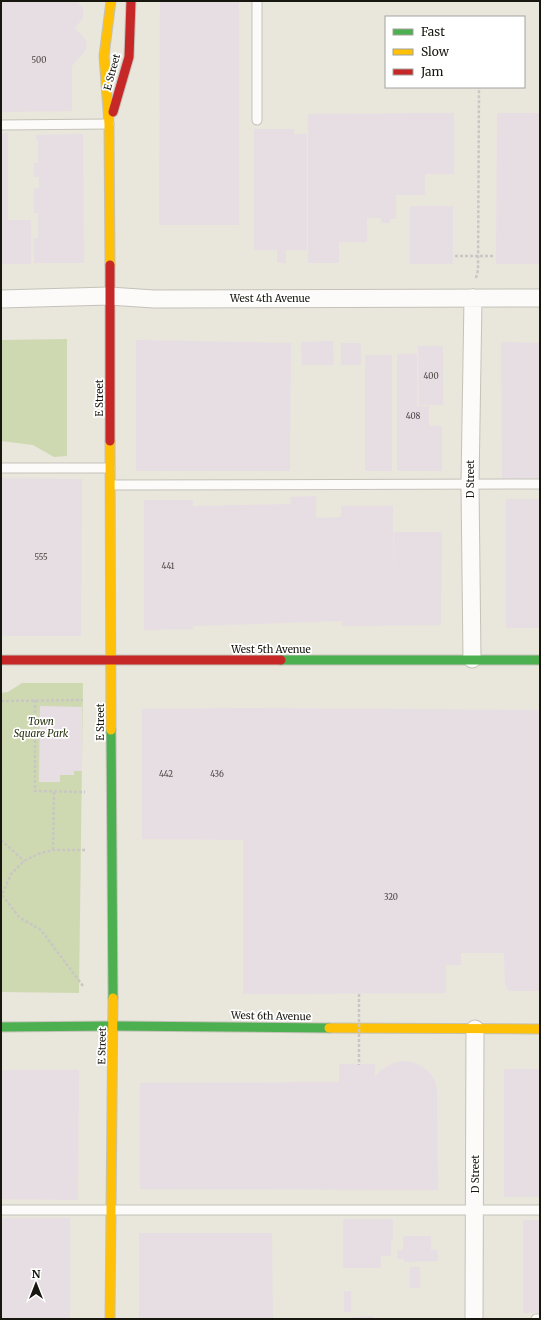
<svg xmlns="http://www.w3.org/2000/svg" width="541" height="1320" font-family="Merriweather,serif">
  <rect width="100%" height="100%" fill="#e9e6dc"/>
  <path fill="#cfd9b1" d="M 67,339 L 67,456 L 54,457 L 33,445 L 1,441 L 1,340 Z
    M 22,683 L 83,683 L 79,993 L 1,992 L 1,693 L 8,692 Z"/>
  <path fill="#e7dee4" d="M 1,1 L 77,1 L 83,8 L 83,18 L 75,28 L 86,40 L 87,46 L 86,50 L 72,66 L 72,111 L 1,112 Z
    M 160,1 L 239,1 L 239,225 L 159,225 Z
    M 454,113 L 454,174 L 425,174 L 425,195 L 396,195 L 396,219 L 390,219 L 390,223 L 381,223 L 381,218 L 367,218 L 367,242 L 339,242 L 339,263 L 308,263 L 308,114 Z
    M 497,113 L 540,113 L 540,264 L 496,264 Z
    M 254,129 L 294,129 L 294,134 L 307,134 L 307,250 L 286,250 L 286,263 L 277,263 L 277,250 L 254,250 Z
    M 1,133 L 8,133 L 8,220 L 31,220 L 31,264 L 1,264 Z
    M 83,134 L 84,263 L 34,263 L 34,238 L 38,238 L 38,213 L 34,213 L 34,188 L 39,188 L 39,177 L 34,177 L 34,163 L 38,163 L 38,140 L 36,140 L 36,135 Z
    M 410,206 L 453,206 L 453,264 L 410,264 Z
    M 136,340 L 291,343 L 290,471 L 136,471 Z
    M 333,341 L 334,365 L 302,365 L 301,342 Z
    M 501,342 L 540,343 L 540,478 L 502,479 Z
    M 341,343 L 361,343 L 361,365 L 341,365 Z
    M 418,346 L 443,346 L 443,405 L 419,405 Z
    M 397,354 L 417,354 L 417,406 L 429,406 L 429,426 L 442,426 L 442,471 L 397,471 Z
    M 365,355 L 392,355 L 392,471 L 365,471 Z
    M 1,478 L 82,479 L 81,636 L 1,636 Z
    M 316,496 L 316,518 L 341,517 L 341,506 L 393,506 L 393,574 L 394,532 L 442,532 L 441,625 L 342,626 L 342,621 L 193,626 L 193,629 L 144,630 L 144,500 L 193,500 L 193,506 L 291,504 L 290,497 Z
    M 506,499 L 540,499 L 540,628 L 506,628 Z
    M 40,706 L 82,707 L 82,771 L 74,771 L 74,775 L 60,775 L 60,782 L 39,782 Z
    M 242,708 L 540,710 L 540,991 L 509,991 L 505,985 L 504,953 L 461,953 L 461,965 L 446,965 L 446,993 L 243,994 L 243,840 L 142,839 L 142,709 Z
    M 405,1061 L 415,1063 L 423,1067 L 430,1073 L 435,1081 L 437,1089 L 438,1190 L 140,1189 L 140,1083 L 339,1082 L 339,1064 L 375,1064 L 375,1078 L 380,1071 L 387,1066 L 396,1062 Z
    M 504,1069 L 540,1069 L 540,1197 L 504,1197 Z
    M 1,1070 L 79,1070 L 78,1200 L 1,1199 Z
    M 1,1218 L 70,1218 L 70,1319 L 1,1319 Z
    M 343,1219 L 393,1219 L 393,1241 L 391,1241 L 391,1256 L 381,1256 L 381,1268 L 343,1268 Z
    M 523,1220 L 540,1220 L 540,1313 L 523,1313 Z
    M 139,1233 L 272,1233 L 273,1319 L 139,1319 Z
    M 403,1236 L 431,1236 L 431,1250 L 437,1250 L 438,1261 L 404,1262 L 404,1259 L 397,1259 L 397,1250 L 403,1250 Z
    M 410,1267 L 420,1267 L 420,1288 L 410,1288 Z
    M 344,1291 L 351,1291 L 351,1312 L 344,1312 Z
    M 373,1316 L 373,1319 L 353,1319 L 353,1317 Z"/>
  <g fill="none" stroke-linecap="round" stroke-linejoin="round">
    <defs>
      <path id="lane" d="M 257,120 L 257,1
        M 1,125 L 109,124
        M 1,468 L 110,468
        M 111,485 L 540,484
        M 1,1210 L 540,1210
        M 536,1319 L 540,1319"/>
      <path id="street" d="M 1,299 L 109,296 L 154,299 L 540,298
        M 472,659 L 470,484 L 473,298
        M 474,1319 L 475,1029"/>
      <path id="fast" d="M 281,660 L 540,660
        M 111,730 L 113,998
        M 1,1027 L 113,1026 L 329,1028"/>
      <path id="slow" d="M 110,265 L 109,124 L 104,56 L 111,1
        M 110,441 L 111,730
        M 329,1028 L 540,1029
        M 110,1319 L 113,998"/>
      <path id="jam" d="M 113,112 L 129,57 L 131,1
        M 110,441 L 110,265
        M 1,660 L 281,660"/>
    </defs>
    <use href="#lane" stroke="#c4c2b9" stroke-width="11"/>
    <use href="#street" stroke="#c4c2b9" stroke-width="19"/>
    <use href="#fast" stroke="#c4c2b9" stroke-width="11"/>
    <use href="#slow" stroke="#c4c2b9" stroke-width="11"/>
    <use href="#jam" stroke="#c4c2b9" stroke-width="11"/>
    <path stroke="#c8c7c3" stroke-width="2.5" stroke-dasharray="3 2" stroke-linecap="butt" d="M 455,256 L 494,256
      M 476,278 L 478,270 L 479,87
      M 35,700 L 35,791 L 85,792
      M 1,701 L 83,700
      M 1,769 L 1,774
      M 1,840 L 24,861
      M 53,850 L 54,792
      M 83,986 L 41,930 L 19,917 L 2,895 L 11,874 L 24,861 L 38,854 L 53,850 L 85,850"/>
    <use href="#lane" stroke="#fcfbfa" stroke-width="9"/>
    <use href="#street" stroke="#fcfbfa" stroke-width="17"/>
    <use href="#fast" stroke="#4caf50" stroke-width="9"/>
    <use href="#slow" stroke="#ffc107" stroke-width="9"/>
    <use href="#jam" stroke="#c62828" stroke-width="9"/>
    <path stroke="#c8c7c3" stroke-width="2.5" stroke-dasharray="3 2" stroke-linecap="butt" d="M 359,994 L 359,1065"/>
  </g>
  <g text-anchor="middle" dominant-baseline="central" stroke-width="3.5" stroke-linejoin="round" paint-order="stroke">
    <g font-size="8" fill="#4b4844">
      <text x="39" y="60">500</text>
      <text x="431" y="376">400</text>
      <text x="413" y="416">408</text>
      <text x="41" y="557">555</text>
      <text x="168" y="566">441</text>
      <text x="166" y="774">442</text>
      <text x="217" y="774">436</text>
      <text x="391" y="897">320</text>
    </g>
    <g font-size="10" fill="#17160f" stroke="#fff">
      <text transform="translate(112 72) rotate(-75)">E Street</text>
      <text x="270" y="298">West 4th Avenue</text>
      <text transform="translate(99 398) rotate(-90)">E Street</text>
      <text transform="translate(470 479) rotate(-90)">D Street</text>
      <text x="271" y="649">West 5th Avenue</text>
      <text transform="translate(100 722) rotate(-90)">E Street</text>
      <text transform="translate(271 1016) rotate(1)">West 6th Avenue</text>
      <text transform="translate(102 1046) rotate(-89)">E Street</text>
      <text transform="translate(475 1174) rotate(-90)">D Street</text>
    </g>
    <g font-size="10" font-style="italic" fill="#252f0c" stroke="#fff">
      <text x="41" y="721">Town<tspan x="41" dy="12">Square Park</tspan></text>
    </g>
  </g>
  <rect width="541" height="1320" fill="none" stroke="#17160f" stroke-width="4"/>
  <rect x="385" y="16" width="140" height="72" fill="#ffffff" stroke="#a2a29f"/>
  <rect x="393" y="29" width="20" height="6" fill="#4caf50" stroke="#a2a29f"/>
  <text x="421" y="36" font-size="12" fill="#17160f">Fast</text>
  <rect x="393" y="49" width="20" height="6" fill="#ffc107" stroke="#a2a29f"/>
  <text x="421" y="56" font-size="12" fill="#17160f">Slow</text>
  <rect x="393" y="69" width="20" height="6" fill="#c62828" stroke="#a2a29f"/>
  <text x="421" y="76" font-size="12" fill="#17160f">Jam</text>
  <g transform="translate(36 1284)" stroke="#ffffff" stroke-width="3" paint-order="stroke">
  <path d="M0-3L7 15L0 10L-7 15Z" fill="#17160f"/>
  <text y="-6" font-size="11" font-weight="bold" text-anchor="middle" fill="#17160f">N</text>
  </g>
</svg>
